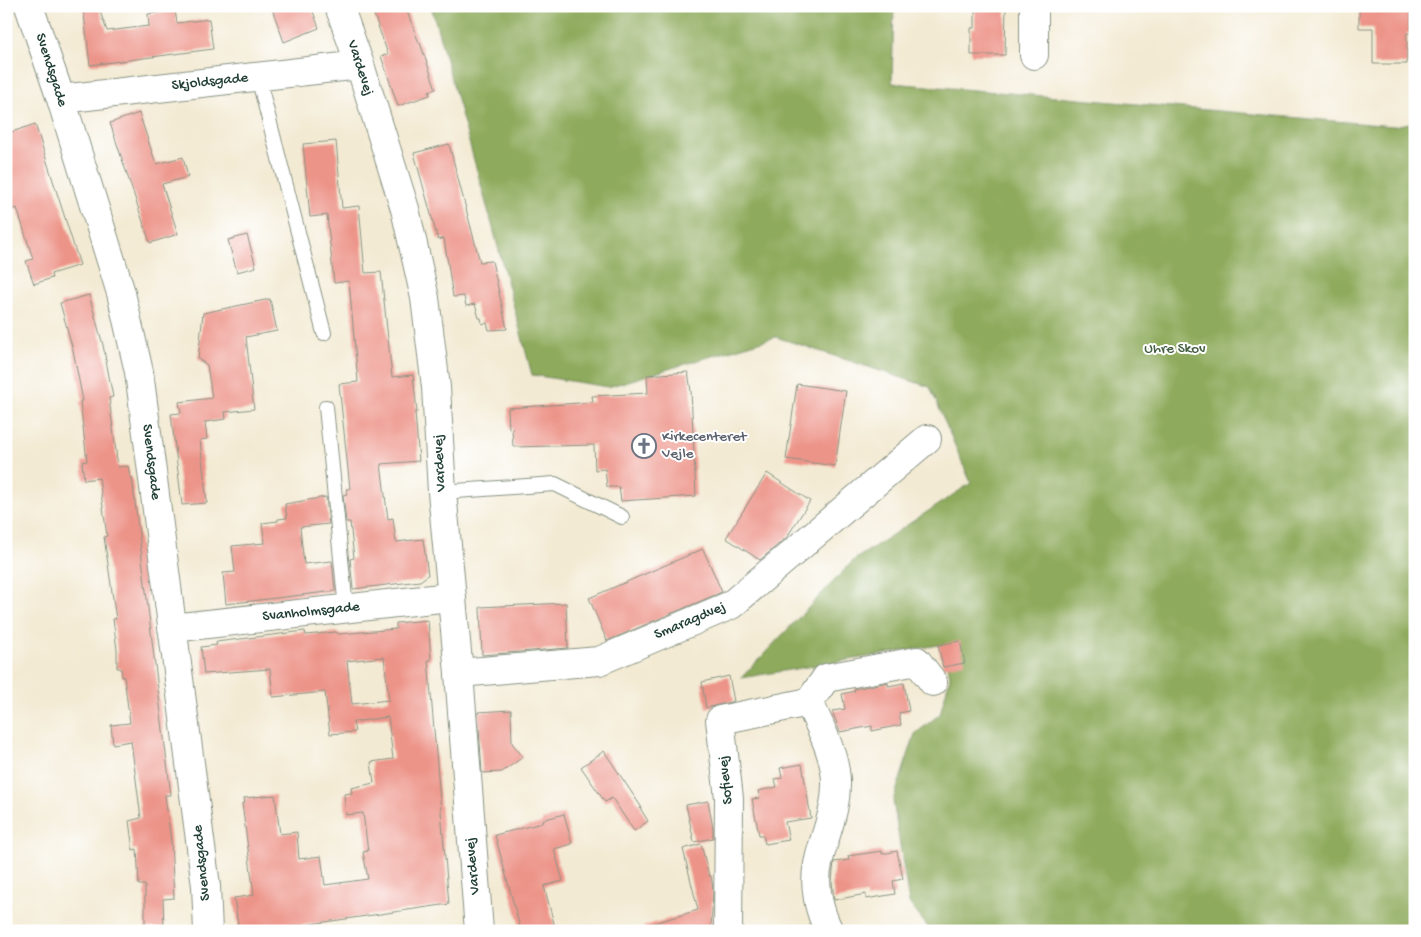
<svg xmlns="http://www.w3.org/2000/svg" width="1421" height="937" font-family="'Gochi Hand',sans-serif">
  <rect width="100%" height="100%" fill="#fff"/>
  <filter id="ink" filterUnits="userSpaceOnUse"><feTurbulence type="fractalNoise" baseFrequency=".02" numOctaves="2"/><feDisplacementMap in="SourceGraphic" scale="10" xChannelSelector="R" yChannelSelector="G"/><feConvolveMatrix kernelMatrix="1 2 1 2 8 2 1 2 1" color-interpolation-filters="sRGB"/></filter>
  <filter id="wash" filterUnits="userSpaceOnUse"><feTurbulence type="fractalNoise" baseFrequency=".0096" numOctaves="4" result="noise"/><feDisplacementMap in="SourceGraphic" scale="20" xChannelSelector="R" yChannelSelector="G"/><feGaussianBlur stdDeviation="1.12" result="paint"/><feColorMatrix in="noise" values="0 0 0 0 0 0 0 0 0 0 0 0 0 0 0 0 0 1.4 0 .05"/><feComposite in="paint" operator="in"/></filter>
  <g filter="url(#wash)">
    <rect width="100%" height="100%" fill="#f3ead3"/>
    <path fill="#8eaa5c" stroke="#567448" d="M 431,6 L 894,6 L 892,83 L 1393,126 L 1415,122 L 1415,931 L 931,931 L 909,903 L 893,801 L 915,734 L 940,714 L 950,677 L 945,644 L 741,678 L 854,560 L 971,483 L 930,387 L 776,337 L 608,387 L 532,375 L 493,228 Z"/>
    <g id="blocks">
      <path fill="#ed9489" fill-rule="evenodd" d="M 83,6 L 98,6 L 107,31 L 149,26 L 148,14 L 175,10 L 177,23 L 209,19 L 213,49 L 90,65 Z
        M 271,6 L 311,6 L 319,28 L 284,42 Z
        M 371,6 L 405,6 L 419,43 L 420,43 L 436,89 L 429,91 L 430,95 L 398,106 L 381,56 L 388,54 Z
        M 975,6 L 1006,6 L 1005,55 L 971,55 L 971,28 L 975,28 Z
        M 1359,6 L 1411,6 L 1411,33 L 1407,33 L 1407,64 L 1373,64 L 1373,28 L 1359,28 Z
        M 139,113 L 156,164 L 183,157 L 188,177 L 162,184 L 178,234 L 150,243 L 110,123 Z
        M 35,124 L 80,265 L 51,274 L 52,278 L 34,284 L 26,261 L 33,259 L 17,208 L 6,212 L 6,134 Z
        M 336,141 L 342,208 L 359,206 L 365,273 L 381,272 L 392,377 L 413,375 L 417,412 L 415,412 L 419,461 L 381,464 L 388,519 L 393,518 L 396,542 L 423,539 L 428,575 L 420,581 L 353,589 L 350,559 L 354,558 L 350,522 L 346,522 L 343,495 L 347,494 L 346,489 L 350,489 L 339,384 L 358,382 L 349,281 L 334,283 L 327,215 L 310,217 L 303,144 Z
        M 449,144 L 480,262 L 492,261 L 507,329 L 489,330 L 487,323 L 482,324 L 481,318 L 479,318 L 475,304 L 466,306 L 464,296 L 453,297 L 444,238 L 438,240 L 414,153 Z
        M 247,235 L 256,267 L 237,272 L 228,240 Z
        M 89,295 L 103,345 L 113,397 L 109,398 L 118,467 L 128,466 L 130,477 L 132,477 L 171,795 L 165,795 L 171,842 L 174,898 L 163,899 L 164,928 L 145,928 L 145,885 L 139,885 L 137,849 L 133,850 L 129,821 L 141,818 L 131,741 L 113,744 L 111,725 L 130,723 L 124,677 L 122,677 L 121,668 L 117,668 L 117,650 L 113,619 L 116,619 L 104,537 L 107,536 L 99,478 L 84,480 L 82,462 L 87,461 L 80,401 L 83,401 L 73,350 L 60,303 Z
        M 270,299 L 277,331 L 246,337 L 254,409 L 225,412 L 226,419 L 205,422 L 207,439 L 200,440 L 207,503 L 182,505 L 171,414 L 181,413 L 179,402 L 212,398 L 207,365 L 198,359 L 203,313 Z
        M 688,372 L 691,391 L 696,496 L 621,501 L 619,487 L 607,487 L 605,469 L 595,470 L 594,445 L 513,447 L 512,428 L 509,429 L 508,408 L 593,402 L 592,396 L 648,393 L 647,375 Z
        M 797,384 L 846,391 L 835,466 L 786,459 Z
        M 767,473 L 810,501 L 787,537 L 760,560 L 726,538 Z
        M 326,497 L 329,524 L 300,527 L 304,564 L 332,561 L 335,591 L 226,604 L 223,573 L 235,572 L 232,546 L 265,543 L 262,523 L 278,521 L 278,519 L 287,518 L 285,504 Z
        M 703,549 L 722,592 L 607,641 L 589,598 Z
        M 566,603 L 568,648 L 482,655 L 480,607 Z
        M 428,620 L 431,660 L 428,660 L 449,904 L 263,931 L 239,931 L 234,898 L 254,895 L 242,803 L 245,803 L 244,798 L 275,795 L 280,834 L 297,832 L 299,859 L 321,856 L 325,885 L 368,879 L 363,852 L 368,851 L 363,813 L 346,815 L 344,794 L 352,793 L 351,788 L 374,783 L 371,762 L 393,759 L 388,717 L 353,722 L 355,732 L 330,734 L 325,692 L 273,697 L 270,669 L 204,674 L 201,647 L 217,645 L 216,642 L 305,631 L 306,635 L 336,632 L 339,634 L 396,629 L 396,623 ZM 384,657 L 389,700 L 352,704 L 347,661 Z
        M 960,641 L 965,663 L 943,667 L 938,645 Z
        M 729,676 L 734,701 L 706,708 L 702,682 Z
        M 888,682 L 888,686 L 904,683 L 909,711 L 899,713 L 901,725 L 872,731 L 872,726 L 840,732 L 832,711 L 845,709 L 842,694 L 855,691 L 854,689 Z
        M 511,710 L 512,743 L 523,757 L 502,772 L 482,773 L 478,712 Z
        M 604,751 L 642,808 L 640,808 L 648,821 L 634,831 L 612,798 L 605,802 L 581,767 Z
        M 802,764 L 811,818 L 785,822 L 789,840 L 765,844 L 763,835 L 759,835 L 752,799 L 760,798 L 758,791 L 777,787 L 775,779 L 782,778 L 780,768 Z
        M 708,801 L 713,828 L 713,838 L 694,842 L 686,805 Z
        M 564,814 L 572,844 L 554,849 L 563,881 L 544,886 L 556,931 L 521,931 L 495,835 L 542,823 L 542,820 Z
        M 701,844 L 709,876 L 711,876 L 713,889 L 711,931 L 645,931 L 644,926 L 698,910 L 683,849 Z
        M 882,851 L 882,854 L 897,851 L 903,879 L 893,881 L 895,894 L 866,899 L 866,894 L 834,900 L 832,881 L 834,862 L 849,860 L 848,856 Z"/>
    </g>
  </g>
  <g filter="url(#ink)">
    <use href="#blocks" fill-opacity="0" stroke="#899484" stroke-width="1"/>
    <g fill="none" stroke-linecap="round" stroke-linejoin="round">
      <defs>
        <path id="lane" d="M 258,77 L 324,333
          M 326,407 L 346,609
          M 442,492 L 555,484 L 622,517"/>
        <path id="street" d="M 29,6 L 61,99 L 121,293 L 139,372 L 206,886 L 208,931
          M 1034,55 L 1034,6
          M 61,99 L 360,65
          M 172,628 L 450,597
          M 459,673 L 599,661 L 731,605 L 927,439
          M 809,702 C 820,727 835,754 836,781 C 837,811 824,835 818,864 C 813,886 819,911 829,931
          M 728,931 L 729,798 L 720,720 L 809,702 L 826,678 L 917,661 L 933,682"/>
        <path id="secondary" d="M 339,6 L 360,65 L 405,209 L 425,298 L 436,387 L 442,492 L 459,673 L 479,931"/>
      </defs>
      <use href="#lane" stroke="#899484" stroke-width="16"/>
      <use href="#street" stroke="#899484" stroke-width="30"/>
      <use href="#secondary" stroke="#899484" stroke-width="30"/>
      <use href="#lane" stroke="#fff" stroke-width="14"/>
      <use href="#street" stroke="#fff" stroke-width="28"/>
      <use href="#secondary" stroke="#fff" stroke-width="28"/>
    </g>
  </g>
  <defs>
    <symbol id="church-ring" viewBox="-11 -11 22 22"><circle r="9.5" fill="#fff" stroke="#6b7280" stroke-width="1.5"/><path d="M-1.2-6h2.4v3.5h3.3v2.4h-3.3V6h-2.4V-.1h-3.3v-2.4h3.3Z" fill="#6b7280"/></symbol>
  </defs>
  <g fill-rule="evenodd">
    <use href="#church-ring" x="630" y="432" width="28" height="28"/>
  </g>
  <g text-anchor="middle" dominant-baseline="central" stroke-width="4" stroke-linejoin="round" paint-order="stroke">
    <g font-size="15" fill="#1f3d34" stroke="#fff">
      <text transform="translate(360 68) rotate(72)">Vardevej</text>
      <text transform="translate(51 70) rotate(72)">Svendsgade</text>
      <text transform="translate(210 82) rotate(-6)">Skjoldsgade</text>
      <text transform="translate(151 462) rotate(83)">Svendsgade</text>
      <text transform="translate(440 463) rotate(-93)">Vardevej</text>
      <text transform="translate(311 612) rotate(-6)">Svanholmsgade</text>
      <text transform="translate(690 621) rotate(-23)">Smaragdvej</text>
      <text transform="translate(726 780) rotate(-96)">Sofievej</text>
      <text transform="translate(202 863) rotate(-96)">Svendsgade</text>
      <text transform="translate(473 866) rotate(-95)">Vardevej</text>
    </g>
    <g font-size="15" fill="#445f41" stroke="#fff">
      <text x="1175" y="349">Uhre Skov</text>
    </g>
    <g font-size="15" fill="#5b616d" stroke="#fff" text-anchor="start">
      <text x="662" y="437">Kirkecenteret<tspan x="662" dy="17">Vejle</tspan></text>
    </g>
  </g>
  <rect width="1421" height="937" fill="none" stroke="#fff" stroke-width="25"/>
</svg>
